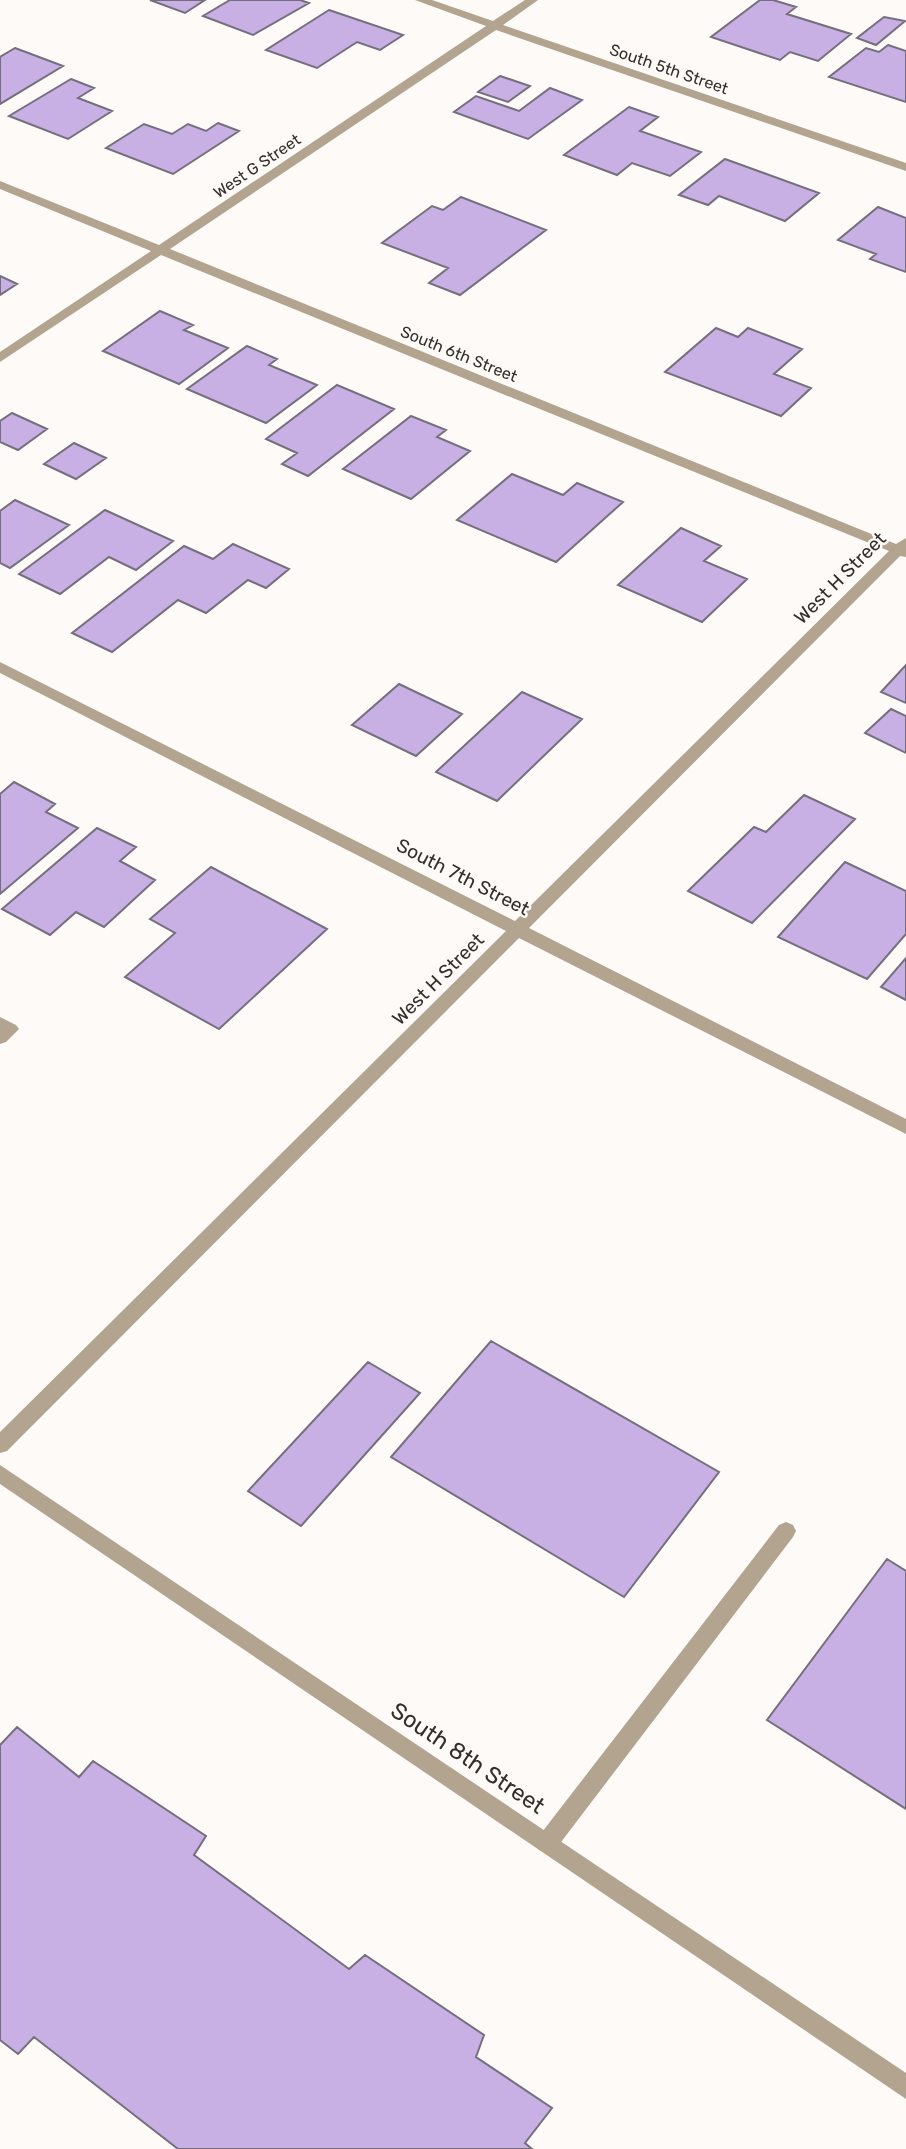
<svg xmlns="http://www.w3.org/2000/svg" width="906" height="2149" font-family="Rubik,sans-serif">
  <rect width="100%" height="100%" fill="#fdfaf8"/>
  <path fill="#c8afe4" stroke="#756f7d" stroke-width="2" d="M 150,0 L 205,0 L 185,13 Z
    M 230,0 L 300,0 L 309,3 L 253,35 L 203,16 Z
    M 760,0 L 773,0 L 796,7 L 787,14 L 851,34 L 818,61 L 790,52 L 780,60 L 711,37 Z
    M 329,10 L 403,35 L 380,50 L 357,42 L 317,68 L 266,50 Z
    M 884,17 L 905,21 L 876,45 L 857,38 Z
    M 888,45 L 906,51 L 906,102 L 829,77 L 866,48 L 879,52 Z
    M 15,48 L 63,66 L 0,104 L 0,57 Z
    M 500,76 L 530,86 L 508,102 L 478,92 Z
    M 71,79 L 94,88 L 78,98 L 112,111 L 68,139 L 9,116 Z
    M 550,88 L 582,100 L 528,139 L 454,112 L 476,96 L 519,111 Z
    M 629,107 L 658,117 L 640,131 L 701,152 L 670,176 L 632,163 L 617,175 L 564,155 Z
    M 218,123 L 239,131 L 173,174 L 106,148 L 144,124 L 172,134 L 188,124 L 206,131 Z
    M 725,159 L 819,193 L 785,221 L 719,196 L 708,205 L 679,195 Z
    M 461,197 L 546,230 L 460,295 L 429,283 L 448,268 L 382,243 L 432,206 L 443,210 Z
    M 878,207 L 906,218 L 906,272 L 870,259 L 876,254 L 838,240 Z
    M 0,276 L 17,284 L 0,295 Z
    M 160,311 L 193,325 L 184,330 L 228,348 L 179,384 L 103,351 Z
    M 716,328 L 738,337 L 748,328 L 802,349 L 774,374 L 811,388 L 781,416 L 665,372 Z
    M 247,346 L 277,359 L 269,365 L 317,385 L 266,423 L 187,389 Z
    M 337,385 L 394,409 L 308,476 L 282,464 L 297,453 L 266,439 Z
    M 12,413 L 47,429 L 18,450 L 0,442 L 0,421 Z
    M 411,416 L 446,430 L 437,437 L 470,451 L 411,499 L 343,469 Z
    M 74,443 L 106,458 L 76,479 L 44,464 Z
    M 512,474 L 563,495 L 577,483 L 623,502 L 556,562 L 457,520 Z
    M 15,500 L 69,525 L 10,568 L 0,563 L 0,511 Z
    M 105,510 L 173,541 L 136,570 L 109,557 L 60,594 L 19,574 Z
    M 681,528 L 721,546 L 704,561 L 747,579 L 702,622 L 618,585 Z
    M 233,544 L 289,569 L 266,588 L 248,580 L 206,613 L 178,600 L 112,652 L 72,633 L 184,546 L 213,559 Z
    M 906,665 L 906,703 L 881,692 Z
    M 399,684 L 462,714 L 416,756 L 352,725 Z
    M 522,692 L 582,719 L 497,801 L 436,772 Z
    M 891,709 L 906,716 L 906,753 L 865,733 Z
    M 14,782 L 55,804 L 46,812 L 78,828 L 0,894 L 0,794 Z
    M 804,795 L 855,819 L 752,923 L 688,891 L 754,827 L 766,832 Z
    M 97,828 L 136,847 L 120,861 L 155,880 L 104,927 L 76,912 L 50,935 L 2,909 Z
    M 845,862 L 906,891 L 906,934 L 867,979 L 778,937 Z
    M 211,867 L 327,929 L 219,1029 L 125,977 L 175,933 L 150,919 Z
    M 906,958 L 906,1000 L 881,987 Z
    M 491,1341 L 719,1472 L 624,1597 L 391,1457 Z
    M 368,1362 L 420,1393 L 301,1526 L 248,1491 Z
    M 887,1559 L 906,1571 L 906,1809 L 767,1720 Z
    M 17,1727 L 79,1777 L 93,1761 L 206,1836 L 194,1855 L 349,1969 L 365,1955 L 484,2035 L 476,2057 L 552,2108 L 525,2143 L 532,2149 L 178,2149 L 34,2037 L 18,2054 L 0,2040 L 0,1745 Z"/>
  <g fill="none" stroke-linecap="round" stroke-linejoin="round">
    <path fill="#b2a48e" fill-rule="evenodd" d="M 0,1017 L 16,1025 L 19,1029 L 6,1042 L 0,1044 Z
      M 786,1522 L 793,1525 L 796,1531 L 793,1537 L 555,1850 L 547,1853 L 539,1850 L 536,1843 L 539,1836 L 779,1525 Z"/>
    <path fill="#b2a48e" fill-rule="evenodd" d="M 415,0 L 432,0 L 493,21 L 525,0 L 538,0 L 503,25 L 906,163 L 906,171 L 496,30 L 170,249 L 896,544 L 906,538 L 906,557 L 900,556 L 529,928 L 906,1119 L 906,1134 L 519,938 L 7,1451 L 0,1453 L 0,1432 L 506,931 L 0,673 L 0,662 L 515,921 L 889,551 L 161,255 L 0,362 L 0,352 L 151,251 L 0,189 L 0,181 L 159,245 L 486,26 Z
      M 0,1465 L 906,2073 L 906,2099 L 0,1484 Z"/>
  </g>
  <g text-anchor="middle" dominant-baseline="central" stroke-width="5" stroke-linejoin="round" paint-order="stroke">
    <g font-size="16" fill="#342f2a" stroke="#fdfaf8">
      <text transform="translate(669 69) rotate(19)">South 5th Street</text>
      <text transform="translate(257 166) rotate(-34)">West G Street</text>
      <text transform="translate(459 354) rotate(22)">South 6th Street</text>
    </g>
    <g font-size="19" fill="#342f2a" stroke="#fdfaf8">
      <text transform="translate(840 578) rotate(-45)">West H Street</text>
      <text transform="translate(463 877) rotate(27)">South 7th Street</text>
      <text transform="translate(438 979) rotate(-45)">West H Street</text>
    </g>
    <g font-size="23" fill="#342f2a" stroke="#fdfaf8">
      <text transform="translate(468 1758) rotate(34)">South 8th Street</text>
    </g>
  </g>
</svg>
